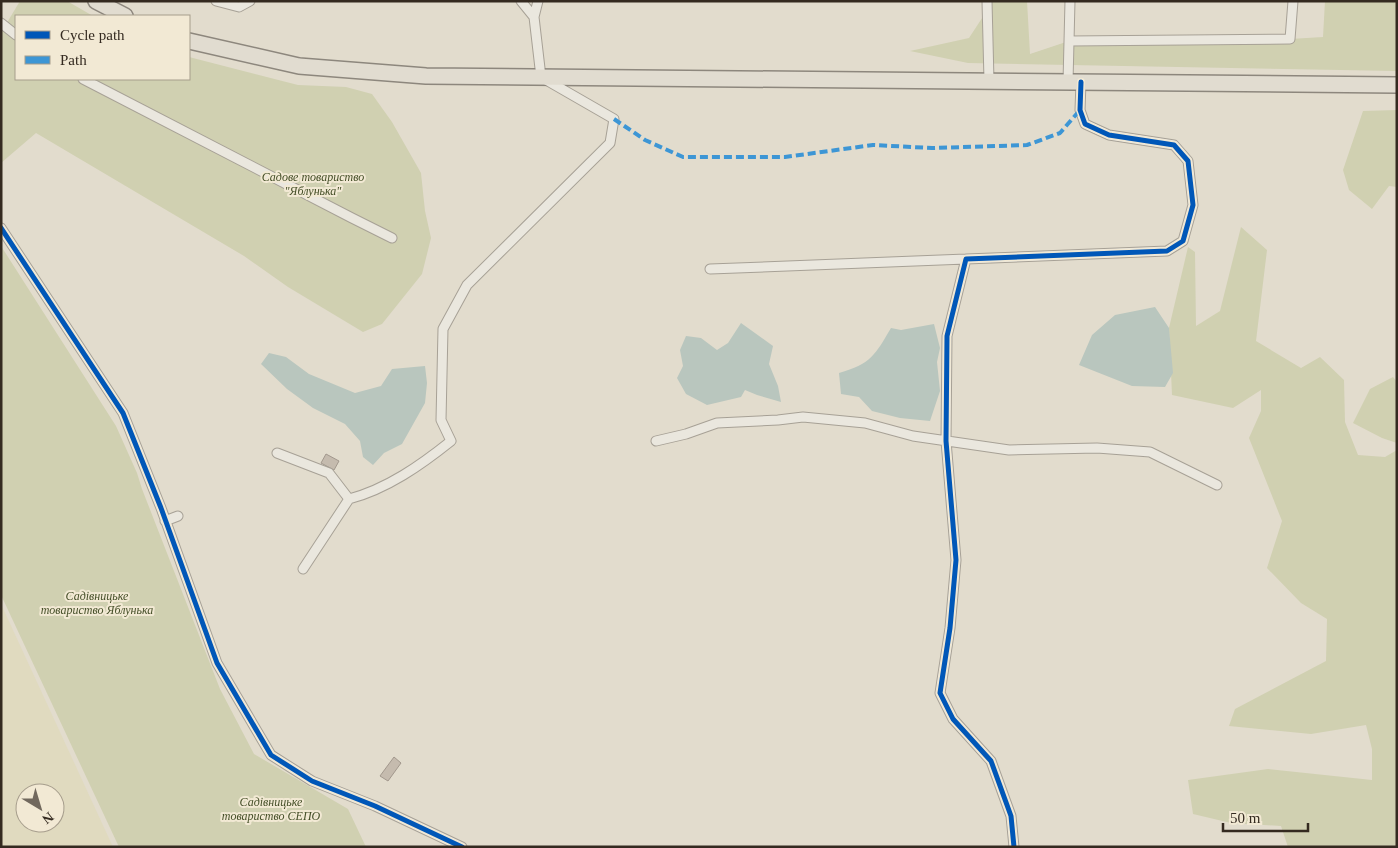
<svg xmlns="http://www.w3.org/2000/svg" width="1398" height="848" font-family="Georgia,serif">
  <rect width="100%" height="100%" fill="#e2dccd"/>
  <path fill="#e0dabf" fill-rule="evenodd" d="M 1,604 L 113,847 L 1,847 ZM 25,793 L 55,793 L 55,823 L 25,823 Z"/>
  <path fill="#d0d0b1" d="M 20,1 L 67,1 L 93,16 L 16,16 L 16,79 L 189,79 L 189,57 L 298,85 L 346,87 L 372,94 L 392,122 L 421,173 L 425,211 L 431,238 L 422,274 L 382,324 L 363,332 L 288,287 L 244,256 L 36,133 L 1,163 L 1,23 L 5,26 Z
    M 987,1 L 1027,1 L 1030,54 L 1069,41 L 1290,39 L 1323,37 L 1325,1 L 1397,1 L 1397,71 L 968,63 L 910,51 L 969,38 L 986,12 Z
    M 1397,110 L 1397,187 L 1389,186 L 1372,209 L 1349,190 L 1343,170 L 1363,111 Z
    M 1241,227 L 1267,250 L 1256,341 L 1301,368 L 1320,357 L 1344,380 L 1345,422 L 1358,455 L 1385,457 L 1397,450 L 1397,847 L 1288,847 L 1281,826 L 1231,823 L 1193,814 L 1188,780 L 1268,769 L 1372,780 L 1372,749 L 1366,725 L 1311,734 L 1229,726 L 1235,709 L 1326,661 L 1327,619 L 1301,603 L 1267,568 L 1282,521 L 1249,438 L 1261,411 L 1261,390 L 1233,408 L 1172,395 L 1169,328 L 1188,247 L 1195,252 L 1196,326 L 1220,311 Z
    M 1,246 L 116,426 L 137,473 L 142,489 L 220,689 L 254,754 L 348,809 L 366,847 L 119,847 L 1,595 Z
    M 1393,377 L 1397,382 L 1397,443 L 1382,438 L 1353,423 L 1370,389 Z"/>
  <path fill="#b9c6be" d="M 1155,307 L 1169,328 L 1173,373 L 1165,387 L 1132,386 L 1079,365 L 1092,335 L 1115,315 Z
    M 741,323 L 773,346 L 769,364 L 778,386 L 781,402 L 757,395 L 745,390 L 741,397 L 707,405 L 686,394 L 677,378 L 683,366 L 680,350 L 686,336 L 701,338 L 717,350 L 728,343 Z
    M 934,324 L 940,348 L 937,362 L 940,391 L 930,421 L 900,418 L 872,411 L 859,397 L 841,394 L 839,373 C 871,364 875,355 891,328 L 901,330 Z
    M 269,353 L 286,357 L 309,374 L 355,393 L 381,386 L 392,369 L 425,366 L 427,383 L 425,403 L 402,444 L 384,453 L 373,465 L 363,457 L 360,441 L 345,424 L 313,408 L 287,389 L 261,364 Z"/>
  <path fill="#c5bbae" stroke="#a2988d" d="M 326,454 L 339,461 L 334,470 L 321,463 Z
    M 394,757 L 401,763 L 388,781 L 380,776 Z"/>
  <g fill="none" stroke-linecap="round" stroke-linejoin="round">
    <defs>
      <path id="street" d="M 216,1 L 239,7 L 250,1
        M 521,1 L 534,17
        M 987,1 L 989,81
        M 1,23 L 16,35
        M 1069,41 L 1290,39 L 1293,1
        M 83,79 L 352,218 L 392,238
        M 1068,82 L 1070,1
        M 1,228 L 123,413 L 161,508 L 217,663 L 271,755 L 312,781 L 375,806 L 462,847
        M 710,269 L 966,259
        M 656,441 L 686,434 L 717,423 L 778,420 L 803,417 L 865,423 L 913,436 L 1009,450 L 1097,448 L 1150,452 L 1217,485
        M 277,453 L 329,473 L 349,499
        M 165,521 L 178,516
        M 303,569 L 349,499 C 387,489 421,465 451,441 L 441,420 L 443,329 L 467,285 L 610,143 L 614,119 L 541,77 L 534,17 L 538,1
        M 1014,847 L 1011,816 L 991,761 L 953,719 L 940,693 L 950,628 L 956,560 L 946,441 L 947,336 L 966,259 L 1167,251 L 1183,241 L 1193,205 L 1188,161 L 1174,145 L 1109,135 L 1085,124 L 1080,110 L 1081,82"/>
      <path id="primary" d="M 96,1 L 125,16
        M 189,41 L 299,66 L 426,76 L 1397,85"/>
    </defs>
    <use href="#street" stroke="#a7a196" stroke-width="11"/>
    <use href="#primary" stroke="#8d877d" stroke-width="18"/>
    <use href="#street" stroke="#eae7de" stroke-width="9"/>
    <use href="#primary" stroke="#e1dcd0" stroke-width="15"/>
    <path stroke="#3d96d5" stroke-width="4" stroke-dasharray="8 4" stroke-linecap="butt" d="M 614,119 L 645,140 L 683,157 L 785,157 L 873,145 L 932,148 L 1027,145 L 1060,133 L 1080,110"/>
    <defs>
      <path id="cycleway" d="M 1,228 L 123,413 L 161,508 L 217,663 L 271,755 L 312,781 L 375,806 L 462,847
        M 1014,847 L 1011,816 L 991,761 L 953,719 L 940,693 L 950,628 L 956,560 L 946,441 L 947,336 L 966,259 L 1167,251 L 1183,241 L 1193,205 L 1188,161 L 1174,145 L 1109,135 L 1085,124 L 1080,110 L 1081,82"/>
    </defs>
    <use href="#cycleway" stroke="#f2e9d4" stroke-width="8"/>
    <use href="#cycleway" stroke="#0057b8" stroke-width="5"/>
  </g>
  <g text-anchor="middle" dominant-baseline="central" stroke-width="4" stroke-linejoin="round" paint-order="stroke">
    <g font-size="12" font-style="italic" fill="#454f28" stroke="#f2e9d4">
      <text x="313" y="177">Садове товариство<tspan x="313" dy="14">"Яблунька"</tspan></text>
      <text x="97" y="596">Садівницьке<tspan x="97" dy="14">товариство Яблунька</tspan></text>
      <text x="271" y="802">Садівницьке<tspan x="271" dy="14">товариство СЕПО</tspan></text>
    </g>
  </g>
  <rect width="1398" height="848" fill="none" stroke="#342a20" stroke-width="5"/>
  <rect x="15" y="15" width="175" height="65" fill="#f2e9d4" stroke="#a69d8c"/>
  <rect x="25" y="31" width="25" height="8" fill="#0057b8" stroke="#a69d8c"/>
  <text x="60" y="40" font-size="15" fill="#342a20">Cycle path</text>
  <rect x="25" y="56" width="25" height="8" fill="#3d96d5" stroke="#a69d8c"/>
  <text x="60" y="65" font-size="15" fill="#342a20">Path</text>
  <g transform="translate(40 808) rotate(142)"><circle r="24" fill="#f2e9d4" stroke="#a69d8c"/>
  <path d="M0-4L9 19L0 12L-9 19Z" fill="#71685d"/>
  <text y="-8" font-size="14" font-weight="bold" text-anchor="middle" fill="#342a20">N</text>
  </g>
  <path d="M1223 823v8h85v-8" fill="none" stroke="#342a20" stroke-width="2.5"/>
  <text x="1230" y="823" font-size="15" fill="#342a20" stroke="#f2e9d4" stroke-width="4" paint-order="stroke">50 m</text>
</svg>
